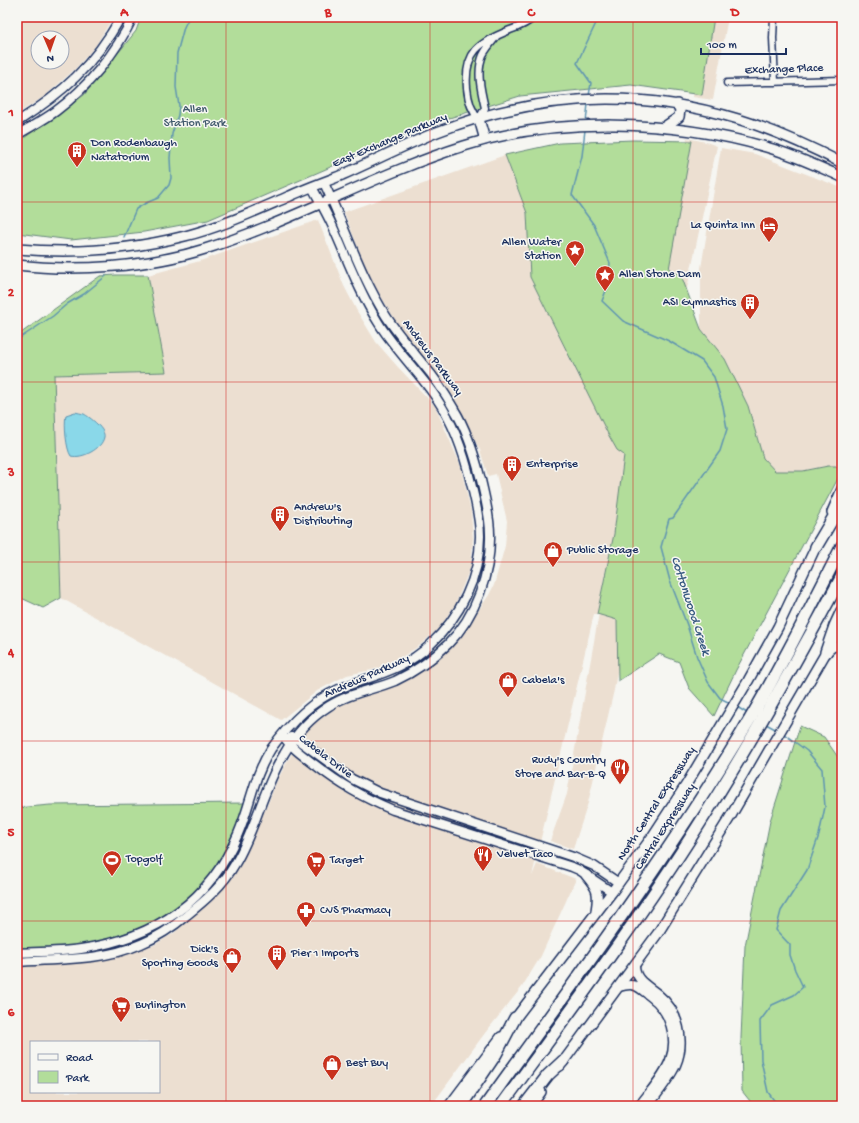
<svg xmlns="http://www.w3.org/2000/svg" width="859" height="1123" viewBox="0 0 859 1123" font-family="'Gochi Hand',sans-serif">
	<style>
		.built { fill: #ecdfd1; fill-rule: evenodd }
		.green { fill: #b2dd9a; stroke: #66867c }
		.water { fill: #8ad8e9; stroke: #5e94b1 }
		.lines { fill: none; stroke-linecap: round; stroke-linejoin: round }
		.stream { stroke: #5e94b1; stroke-width: 1.5 }
		.minor-casing { stroke: #1b2f5e; stroke-width: 9 }
		.tertiary-casing { stroke: #1b2f5e; stroke-width: 11 }
		.secondary-casing { stroke: #1b2f5e; stroke-width: 12 }
		.motorway-casing { stroke: #1b2f5e; stroke-width: 14 }
		.minor { stroke: #f6f6f2; stroke-width: 6 }
		.tertiary { stroke: #f6f6f2; stroke-width: 8 }
		.secondary { stroke: #f6f6f2; stroke-width: 9 }
		.motorway { stroke: #f6f6f2; stroke-width: 11 }
		.grid { fill: none; stroke: #d62828; stroke-width: 1; stroke-opacity: 0.55 }
		.labels { text-anchor: middle; dominant-baseline: central; stroke-width: 3; stroke-linejoin: round; paint-order: stroke }
		.street-label { font-size: 12px; fill: #1b2f5e; stroke: #f6f6f2 }
		.park-label { font-size: 12px; fill: #415a6d; stroke: #f6f6f2 }
		.poi-label { font-size: 12px; fill: #1b2f5e; stroke: #f6f6f2; text-anchor: start }
		.water-label { font-size: 13px; font-style: italic; fill: #375981; stroke: #f6f6f2 }
		.neatline { fill: none; stroke: #d62828; stroke-width: 1.5 }
		.grid-label { font-size: 13px; text-anchor: middle; font-weight: bold; fill: #d62828 }
	</style>
	<rect width="100%" height="100%" fill="#f6f6f2"/>
	<filter id="ink" filterUnits="userSpaceOnUse"><feTurbulence type="fractalNoise" baseFrequency=".025" numOctaves="2"/><feDisplacementMap in="SourceGraphic" scale="8" xChannelSelector="R" yChannelSelector="G"/><feConvolveMatrix kernelMatrix="1 2 1 2 8 2 1 2 1" color-interpolation-filters="sRGB"/></filter>
	<g filter="url(#ink)">
		<path class="built" d="M17 17H113L96 45 76 68 45 96 17 114ZM38 38H62V62H38Z
			M708 17H728L713 100 693 97Z
			M687 138 706 142 717 146 677 336 655 329Z
			M721 148 755 154 842 188V471L836 466H828L803 471H775L763 458 748 406 725 359 701 329V268Z
			M505 155 527 213 530 277 617 450 624 455 617 513 669 367 614 690 588 803 573 849 550 841 567 794 610 551 597 614H594L532 876 537 864 576 879 541 956 522 987 485 1033 431 1106H17V966L129 952 154 945 174 933 203 907 216 894 237 866 267 806 276 783 287 762 307 729 338 706 396 684 426 668 449 650 457 642 489 595 494 585 505 546 507 521 496 474 488 476 480 450 449 392 404 335 370 278 344 212ZM31 1042H159V1092H31Z
			M318 220 344 286 357 311 376 342 397 366 435 406 460 464 471 512 473 538 471 566 455 605 439 628 419 646 394 662 372 670 347 675 317 691 281 720 61 598 54 375 166 372 148 275 200 261Z"/>
		<path class="green" d="M141 17H714L702 95 631 85 520 96 430 124 208 220 144 232 71 240 17 233V143L84 95 136 31Z
			M633 140 692 141 669 269 681 275 701 329 725 359 748 406 763 458 775 471H803L828 466H836L842 471 736 670 714 716 689 688 679 662 659 654 618 681 617 620 597 614 614 534 624 455 617 450 608 434 530 277 527 213 505 155 560 143Z
			M116 275H148L166 372 54 375 61 598 43 608 17 596V336L100 276Z
			M800 726 824 737 842 763V1106H754L742 1091 741 1038 745 946 770 821Z
			M244 803C241 816 236 830 230 843 210 888 163 924 117 938 85 948 50 947 17 949V808L50 805Z"/>
		<path class="water" d="M75 412C78 413 81 413 84 414 90 417 106 430 104 437 102 449 82 459 71 456 66 449 64 424 66 415Z"/>
		<g class="lines">
			<path class="stream" d="M589 96 591 83 577 63 599 17
				M586 122 588 104
				M585 130 582 156 572 195 594 225 610 263 607 288 602 301 623 321 669 341 702 361 714 377 723 406 727 429 720 451 673 518 669 519 661 547 670 581 687 625 697 657 708 682 720 698 730 703
				M124 237 136 209 146 203 158 198 169 185 171 178 170 158 172 134 178 115 179 106 176 87 177 53 184 27 189 17
				M17 340 53 316 67 304 84 294 106 276
				M737 707 747 713
				M766 724 777 730
				M778 1106 768 1092 761 1060 760 1021 772 1005 794 995 803 987 795 970 790 955V945L776 930 781 911 807 870 819 835 825 807 822 769 807 751 784 734"/>
			<defs>
				<path id="minor" d="M774 17 773 38 775 82
					M496 37C491 43 486 49 483 55 476 71 481 91 485 108L479 119C471 111 468 99 467 88 464 51 479 43 510 30 519 27 527 24 534 17
					M727 83 842 80"/>
				<path id="tertiary" d="M17 122C63 93 94 65 121 17
					M17 135C30 127 44 120 56 111 88 87 116 53 133 17
					M827 652 833 647 842 646
					M282 735C291 747 302 755 314 764 341 785 362 797 393 810L572 867 579 870 612 892
					M291 737 295 738 352 779 380 793 573 857 594 866 619 883
					M17 953C38 952 60 952 81 949 153 938 209 903 238 834 251 804 253 777 271 749 288 725 312 701 339 689 373 675 401 672 430 645 460 617 480 577 480 536 480 518 475 500 471 483 464 453 454 424 437 399 419 372 395 350 378 322 359 292 347 258 332 225 326 212 319 200 312 187
					M17 962C58 959 103 961 141 944 158 937 173 927 187 915 206 900 223 885 235 864 256 829 263 788 284 754 295 735 310 718 329 706 349 693 373 690 395 681 414 672 433 659 448 644 476 616 491 573 490 534 490 516 485 498 481 480 475 456 467 430 454 409 445 393 435 378 423 364 410 348 397 333 386 316 360 275 345 227 324 183
					M635 966C635 981 649 986 659 995 679 1011 686 1041 676 1065 669 1080 658 1093 648 1106
					M619 987C636 982 638 987 651 997 670 1011 678 1038 670 1060 664 1077 649 1092 639 1106"/>
				<path id="secondary" d="M479 119 485 140
					M664 127 679 117 680 110 677 104
					M17 249C73 254 130 250 185 236 221 227 255 211 290 196 307 188 325 182 342 175 373 161 405 145 437 132 535 94 637 88 738 119 774 130 809 146 842 163
					M17 265C75 272 149 267 205 249 294 221 375 174 464 146 558 116 672 120 766 147 792 154 817 166 842 177
					M832 512 842 489
					M586 875C598 889 599 893 596 911
					M511 1024 612 892 652 837 686 785 748 681 778 627 818 542
					M560 1066 658 933 732 814 842 625
					M449 1106 501 1037
					M531 1106 541 1092"/>
				<path id="motorway" d="M816 547 842 503
					M826 652 835 626 842 611
					M461 1106 496 1054 515 1018
					M485 1106C573 984 663 863 741 734 778 673 810 609 842 546
					M501 1106C568 1014 637 923 698 826 750 745 797 660 842 576
					M524 1106 548 1075 563 1061"/>
			</defs>
			<use href="#minor" class="minor-casing"/>
			<use href="#tertiary" class="tertiary-casing"/>
			<use href="#secondary" class="secondary-casing"/>
			<use href="#motorway" class="motorway-casing"/>
			<use href="#minor" class="minor"/>
			<use href="#tertiary" class="tertiary"/>
			<use href="#secondary" class="secondary"/>
			<use href="#motorway" class="motorway"/>
		</g>
	</g>
	<path class="grid" d="M226 17V1106M430 17V1106M633 17V1106M17 202H842M17 382H842M17 562H842M17 741H842M17 921H842"/>
	<defs>
		<symbol id="building-pin" viewBox="-11 -11 22 30"><path d="M0 17L-7.5 6A9.5 9.5 0 1 1 7.5 6Z" fill="#c8321e" stroke="#f6f6f2"/><path d="M-4-6H4V6H1V3H-1V6H-4ZM-2.5-4.3h1.7v1.8h-1.7ZM.8-4.3h1.7v1.8H.8ZM-2.5-1h1.7V.8h-1.7ZM.8-1h1.7V.8H.8Z" fill="#fff"/></symbol>
		<symbol id="hotel-pin" viewBox="-11 -11 22 30"><path d="M0 17L-7.5 6A9.5 9.5 0 1 1 7.5 6Z" fill="#c8321e" stroke="#f6f6f2"/><path d="M-6-4.5h1.5V1H6V5H4.5V3h-9V5H-6ZM-4 0a1.8 1.8 0 1 1 3.6 0ZM.5 0V-2.5h3Q6-2.5 6 0Z" fill="#fff"/></symbol>
		<symbol id="sight-pin" viewBox="-11 -11 22 30"><path d="M0 17L-7.5 6A9.5 9.5 0 1 1 7.5 6Z" fill="#c8321e" stroke="#f6f6f2"/><path d="M0-6L1.8-2.2L6-1.7L2.9 1.2L3.7 5.4L0 3.3L-3.7 5.4L-2.9 1.2L-6-1.7L-1.8-2.2Z" fill="#fff"/></symbol>
		<symbol id="shop-pin" viewBox="-11 -11 22 30"><path d="M0 17L-7.5 6A9.5 9.5 0 1 1 7.5 6Z" fill="#c8321e" stroke="#f6f6f2"/><path d="M-5-2.5h2.3a2.7 3.5 0 0 1 5.4 0H5L5.5 6h-11ZM-1.5-2.5h3a1.5 2.3 0 0 0-3 0Z" fill="#fff"/></symbol>
		<symbol id="restaurant-pin" viewBox="-11 -11 22 30"><path d="M0 17L-7.5 6A9.5 9.5 0 1 1 7.5 6Z" fill="#c8321e" stroke="#f6f6f2"/><path d="M-5-6h1v4h1v-4h1v4h1v-4h1v5L-1.5 .5V6h-2V.5L-5-1ZM5-6V6H3V1.5H1.5Q1.5-4 5-6Z" fill="#fff"/></symbol>
		<symbol id="stadium-pin" viewBox="-11 -11 22 30"><path d="M0 17L-7.5 6A9.5 9.5 0 1 1 7.5 6Z" fill="#c8321e" stroke="#f6f6f2"/><path d="M0-5a6.5 5 0 1 0 0 10a6.5 5 0 1 0 0-10ZM-3.5-1.8h7v3.6h-7Z" fill="#fff"/></symbol>
		<symbol id="supermarket-pin" viewBox="-11 -11 22 30"><path d="M0 17L-7.5 6A9.5 9.5 0 1 1 7.5 6Z" fill="#c8321e" stroke="#f6f6f2"/><path d="M-6-5.5h2.5l.6 2H6L4.5 2H-2.5L-4.4-4H-6ZM-1.5 3.2a1.3 1.3 0 1 0 .1 0ZM3 3.2a1.3 1.3 0 1 0 .1 0Z" fill="#fff"/></symbol>
		<symbol id="pharmacy-pin" viewBox="-11 -11 22 30"><path d="M0 17L-7.5 6A9.5 9.5 0 1 1 7.5 6Z" fill="#c8321e" stroke="#f6f6f2"/><path d="M-2-6h4v4h4v4h-4v4h-4v-4h-4v-4h4Z" fill="#fff"/></symbol>
	</defs>
	<g fill-rule="evenodd">
		<use href="#building-pin" x="66" y="140" width="22" height="30"/>
		<use href="#hotel-pin" x="758" y="215" width="22" height="30"/>
		<use href="#sight-pin" x="564" y="239" width="22" height="30"/>
		<use href="#sight-pin" x="594" y="264" width="22" height="30"/>
		<use href="#building-pin" x="739" y="292" width="22" height="30"/>
		<use href="#building-pin" x="501" y="454" width="22" height="30"/>
		<use href="#building-pin" x="269" y="504" width="22" height="30"/>
		<use href="#shop-pin" x="542" y="540" width="22" height="30"/>
		<use href="#shop-pin" x="497" y="670" width="22" height="30"/>
		<use href="#restaurant-pin" x="609" y="757" width="22" height="30"/>
		<use href="#restaurant-pin" x="472" y="844" width="22" height="30"/>
		<use href="#stadium-pin" x="101" y="849" width="22" height="30"/>
		<use href="#supermarket-pin" x="305" y="850" width="22" height="30"/>
		<use href="#pharmacy-pin" x="295" y="900" width="22" height="30"/>
		<use href="#building-pin" x="266" y="943" width="22" height="30"/>
		<use href="#shop-pin" x="221" y="946" width="22" height="30"/>
		<use href="#supermarket-pin" x="110" y="995" width="22" height="30"/>
		<use href="#shop-pin" x="321" y="1053" width="22" height="30"/>
	</g>
	<g class="labels">
		<g class="street-label">
			<text transform="translate(784 70) rotate(-2)">Exchange Place</text>
			<text transform="translate(390 141) rotate(-23)">East Exchange Parkway</text>
			<text transform="translate(432 358) rotate(53)">Andrews Parkway</text>
			<text transform="translate(367 677) rotate(-24)">Andrews Parkway</text>
			<text transform="translate(325 757) rotate(37)">Cabela Drive</text>
			<text transform="translate(657 804) rotate(-57)">North Central Expressway</text>
			<text transform="translate(666 827) rotate(-57)">Central Expressway</text>
		</g>
		<g class="park-label">
			<text x="195" y="110">Allen<tspan x="195" dy="14">Station Park</tspan></text>
		</g>
		<g class="poi-label">
			<text x="91" y="144">Don Rodenbaugh<tspan x="91" dy="14">Natatorium</tspan></text>
			<text x="755" y="226" text-anchor="end">La Quinta Inn</text>
			<text x="561" y="243" text-anchor="end">Allen Water<tspan x="561" dy="14">Station</tspan></text>
			<text x="619" y="275">Allen Stone Dam</text>
			<text x="736" y="303" text-anchor="end">ASI Gymnastics</text>
			<text x="526" y="465">Enterprise</text>
			<text x="294" y="508">Andrew's<tspan x="294" dy="14">Distributing</tspan></text>
			<text x="567" y="551">Public Storage</text>
			<text x="522" y="681">Cabela's</text>
			<text x="606" y="761" text-anchor="end">Rudy's Country<tspan x="606" dy="14">Store and Bar-B-Q</tspan></text>
			<text x="497" y="855">Velvet Taco</text>
			<text x="126" y="860">Topgolf</text>
			<text x="330" y="861">Target</text>
			<text x="320" y="911">CVS Pharmacy</text>
			<text x="218" y="950" text-anchor="end">Dick's<tspan x="218" dy="14">Sporting Goods</tspan></text>
			<text x="291" y="954">Pier 1 Imports</text>
			<text x="135" y="1006">Burlington</text>
			<text x="346" y="1064">Best Buy</text>
		</g>
		<g class="water-label">
			<text transform="translate(690 606) rotate(72)">Cottonwood Creek</text>
		</g>
	</g>
	<rect width="859" height="1123" fill="none" stroke="#f6f6f2" stroke-width="44"/>
	<rect x="30" y="1041" width="130" height="52" fill="#f6f6f2" stroke="#9ea6b7"/>
	<rect x="38" y="1054" width="20" height="6" fill="#f6f6f2" stroke="#9ea6b7"/>
	<text x="66" y="1061" font-size="12" fill="#1b2f5e">Road</text>
	<rect x="38" y="1071" width="20" height="12" fill="#b2dd9a" stroke="#9ea6b7"/>
	<text x="66" y="1081" font-size="12" fill="#1b2f5e">Park</text>
	<g transform="translate(50 50) rotate(178)"><circle r="19" fill="#f6f6f2" stroke="#9ea6b7"/>
	<path d="M0-3L7 15L0 10L-7 15Z" fill="#c8321e"/>
	<text y="-6" font-size="11" font-weight="bold" text-anchor="middle" fill="#1b2f5e">N</text>
	</g>
	<path d="M701 48v6h85v-6" fill="none" stroke="#1b2f5e" stroke-width="2"/>
	<text x="707" y="48" font-size="12" fill="#1b2f5e" stroke="#f6f6f2" stroke-width="3" paint-order="stroke">100 m</text>
	<rect x="22" y="22" width="815" height="1079" class="neatline"/>
	<g class="grid-label">
		<text x="124" y="16">A</text>
		<text x="328" y="16">B</text>
		<text x="531" y="16">C</text>
		<text x="735" y="16">D</text>
		<text x="11" y="116">1</text>
		<text x="11" y="296">2</text>
		<text x="11" y="476">3</text>
		<text x="11" y="656">4</text>
		<text x="11" y="836">5</text>
		<text x="11" y="1016">6</text>
	</g>
</svg>
